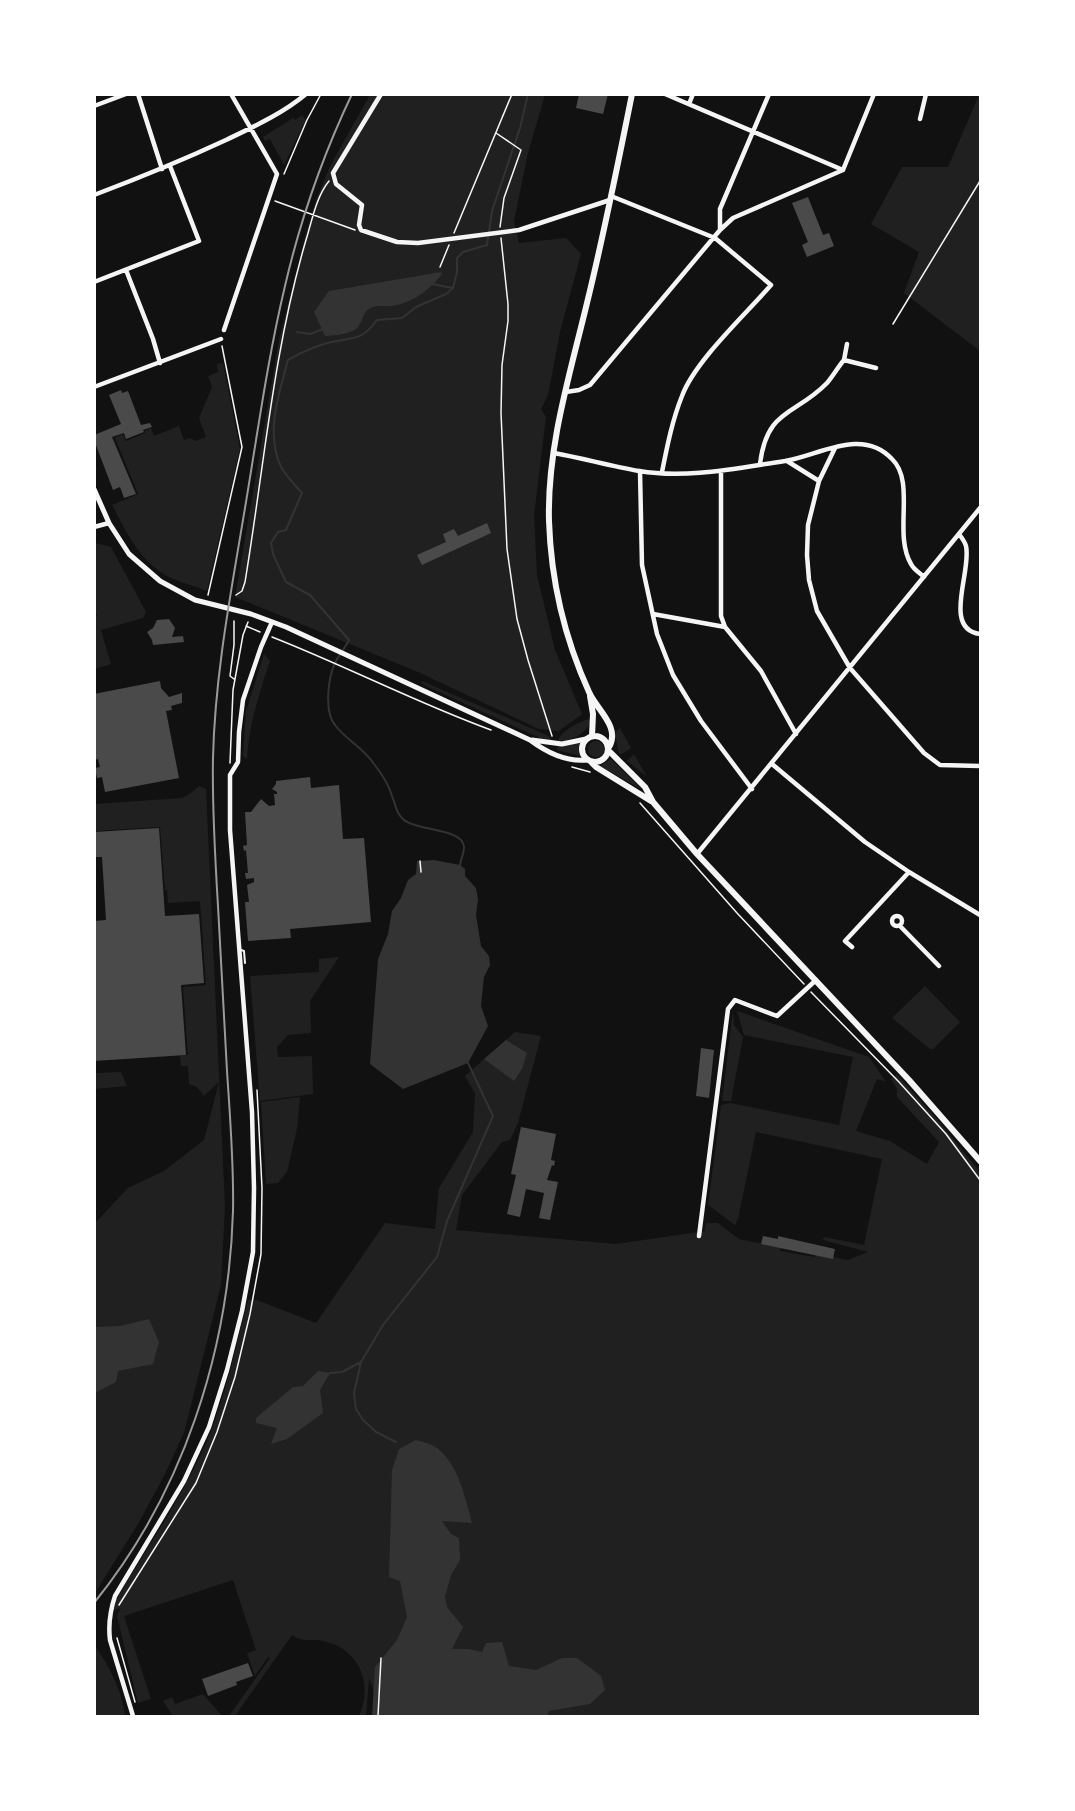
<svg xmlns="http://www.w3.org/2000/svg" width="1075" height="1811" viewBox="0 0 1075 1811" font-family="'Sofia Sans Condensed',sans-serif">
	<style>
		.green { fill: #202020 }
		.water { fill: #333 }
		.lines { fill: none; stroke-linecap: round; stroke-linejoin: round }
		.stream { stroke: #333; stroke-width: 2 }
		.building { fill: #4a4a4a }
		.path { stroke: #f5f5f5; stroke-width: 1.5 }
		.service { stroke: #f5f5f5; stroke-width: 2 }
		.minor { stroke: #f5f5f5; stroke-width: 4.5 }
		.tertiary { stroke: #f5f5f5; stroke-width: 5 }
		.secondary { stroke: #f5f5f5; stroke-width: 6 }
		.rail { stroke: #9a9a9a; stroke-width: 2 }
	</style>
	<rect width="100%" height="100%" fill="#111"/>
	<path class="green" d="M370 95H545L528 153 514 221 519 243 566 238 581 254 560 332 548 395 541 409 546 417 534 516 537 575 555 650 582 714 559 731 539 729 418 672 235 597 279 340 306 233 316 200 330 166Z
		M979 95H980V351L904 293 919 252 871 224 902 167H948Z
		M302 115 306 120 284 165 270 139 265 141 263 137 293 118 295 120Z
		M223 363 240 449 207 591C195 586 182 583 171 578 140 563 127 533 112 505L138 494 115 438 123 434 126 441 145 433V431L151 428 154 436 179 426 184 440 190 438 195 441 206 437 199 418 212 387 208 376 218 372 217 364Z
		M95 543 111 547 146 612 143 618 101 630 111 664 95 669V617L97 616 94 605Z
		M264 654 270 661C259 694 249 724 247 759L243 756 246 711Z
		M422 681 549 736 552 741 540 738 430 688 421 683Z
		M592 718C587 734 573 740 558 741 561 730 581 721 592 718Z
		M620 728 631 748 622 754H619L615 733Z
		M588 749a8 8 0 1 1 16 0a8 8 0 1 1-16 0Z
		M579 742 580 756 557 750 558 746Z
		M634 754 646 775V776L627 761Z
		M611 759 643 790 600 766Z
		M199 786 206 789 225 1206 221 1285 184 1433 165 1474 138 1524 95 1593V1223L128 1188 164 1171 204 1140 219 1082 204 1096 197 1087 189 1084 188 1066H181L180 1056 188 1055 183 987 206 985 200 901 168 903 167 890H165L160 827 95 831V804L182 798 191 793Z
		M339 957 310 1001 311 1033 288 1035 277 1047 278 1057 312 1056 313 1094 260 1101 250 976 319 972V959Z
		M925 986 960 1022 933 1049H930L892 1018Z
		M733 1010 734 1025 743 1037 731 1101H722Z
		M737 1011 869 1057 886 1082 877 1079 856 1131 890 1141 927 1164 939 1142 897 1097V1089L891 1079 897 1074 937 1119 980 1172V1716H373L375 1694 369 1678 366 1716H359C373 1686 361 1651 327 1642 312 1637 305 1644 292 1635L235 1716H229L270 1658 268 1657 255 1676 247 1653 256 1650 233 1580 124 1616 151 1699 138 1703 117 1616 121 1608 114 1610 117 1599C148 1545 185 1494 209 1436 227 1392 236 1345 248 1300H257L316 1323 385 1223 435 1229 439 1188 473 1132 475 1094 465 1076 515 1032 541 1036 518 1123 510 1140 502 1142 462 1195 456 1230 616 1244 705 1231 706 1223H718L739 1239 781 1248 780 1251 815 1257 816 1254 848 1260 868 1252 823 1240 824 1237 864 1245 882 1159 756 1132 738 1219 735 1225 708 1205 721 1105 730 1103 839 1125 853 1057 744 1035Z
		M121 1072 127 1086 95 1089V1073Z
		M300 1097 297 1129 287 1172 278 1183 266 1184 261 1102Z
		M95 1646C109 1665 123 1693 125 1716H95Z
		M203 1694 222 1716H173L163 1701 172 1697 175 1704Z"/>
	<path class="water" d="M441 272 442 274C430 290 412 303 392 306 386 307 379 305 373 307 362 310 364 321 357 328 350 335 335 335 325 336L314 312 329 291Z
		M434 860 460 865 465 869V876L476 888 478 899 476 915 481 946 489 956 490 965 484 977 481 1006 488 1026 468 1063 403 1089 370 1064 378 959 388 934 392 911 401 898 408 880 416 874 417 861Z
		M506 1040 527 1053 522 1069 514 1081 484 1059Z
		M149 1319 159 1342 153 1364 118 1371 116 1382 95 1393V1327L120 1326Z
		M318 1371 330 1373 320 1390 323 1413 287 1439 271 1444 277 1428 256 1423V1418L293 1387 303 1386Z
		M416 1440C421 1442 429 1443 434 1446 458 1461 465 1497 472 1523L442 1521 451 1534 459 1538 460 1560 451 1575 445 1597 447 1607 463 1627 452 1649H468L482 1652 486 1643 502 1642 509 1666 536 1670 562 1658H577L601 1676 605 1690 590 1704 549 1711 547 1716H372L375 1667 397 1640 407 1617 400 1581 389 1577 392 1470 399 1449Z"/>
	<g class="lines">
		<path class="stream" d="M432 284 453 288 457 272V258L463 252 487 245 492 211 520 128 528 94
			M453 288 446 294 416 307 402 318 377 320C362 340 356 337 332 342 316 345 302 352 288 360 279 394 265 433 281 467 286 476 295 485 302 493L286 530 278 532 271 543 273 554 286 582 310 595 349 640C345 648 339 655 335 663 328 678 324 712 335 725 346 740 364 748 374 764 381 773 389 785 392 796 396 806 396 813 404 820 417 831 463 828 464 847 464 853 461 859 460 865
			M297 332 310 334 323 329
			M330 1373 342 1372 361 1362
			M396 1442 376 1432 363 1420 356 1409 354 1393 361 1362 383 1325 437 1257 447 1221 493 1116 468 1063"/>
	</g>
	<path class="building" d="M579 94H608L603 114 576 108Z
		M808 197 823 235 829 233 834 246 807 257 802 245 808 242 792 203Z
		M121 390 122 393 128 391 141 425 150 423 152 427 143 430 144 432 126 439 124 433 112 437 136 494 124 498 120 487 113 490 94 440V435L121 424 109 395Z
		M487 523 491 533 422 565 417 555 446 542 443 534 454 529 458 536Z
		M169 619 175 628 172 637 183 636 184 642 153 645 152 640 147 632 153 628 157 620Z
		M160 681 161 688 169 697 182 693V703L171 706 172 710 166 711 179 778 105 792 102 777 97 778 95 768 100 767 98 759 94 760V710L96 709 94 694Z
		M310 777 311 788 339 785 343 839 364 838 371 922 290 929 291 938 248 941 245 902H249L247 885 254 882V878L246 879 245 873H248L246 850 244 851 243 846 247 845 245 812H251L261 799 269 806 275 805 274 794H277V792L272 789 276 784V781Z
		M159 828 165 916 199 914 204 983 181 985 186 1055 94 1061V921L106 920 102 857H94V832Z
		M701 1048 714 1050 709 1098 696 1096Z
		M521 1127 556 1134 551 1160 555 1161 554 1166 552 1165 547 1180 558 1182 550 1220 539 1218 544 1193 526 1189 520 1217 507 1214 516 1175 511 1174Z
		M763 1236 778 1239V1236L835 1249 833 1259 761 1244Z
		M248 1663 253 1676 236 1682 237 1685 208 1696 202 1679Z"/>
	<g class="lines">
		<path class="path" d="M496 133 521 150 504 198 500 227
			M284 174 307 120 321 94
			M275 201 355 230
			M454 233 512 94
			M501 238 508 304V321L502 365 501 413 507 549 517 619 528 660 552 736
			M440 267 449 245
			M893 324 980 181
			M208 595 242 447 222 346
			M236 595 242 591 245 582C264 468 273 352 306 240 312 221 316 197 329 181
			M234 621V645L230 676 234 679
			M246 626 260 632
			M272 637C346 666 417 703 491 730
			M230 763 233 690 243 635 248 622
			M572 767 590 772
			M640 803 737 913 804 984
			M420 861 421 872
			M811 992 899 1082 946 1134 980 1180
			M119 1605 196 1483 217 1432 235 1377 250 1314 261 1254 262 1188 257 1090
			M117 1638 135 1702
			M378 1716 381 1658"/>
		<path class="service" d="M241 950 244 951 245 963"/>
		<path class="minor" d="M138 94 162 169
			M381 94 333 173 336 184 362 205 359 225 361 230 397 242 418 243 519 230 610 200
			M665 94 843 170
			M689 104 693 94
			M94 106 126 94
			M920 119 926 94
			M94 195C139 178 183 160 226 140 253 127 282 114 306 94
			M611 196 715 238 771 285C745 315 695 361 682 396 672 421 667 447 662 472
			M720 230V209L769 94
			M126 270 153 339 160 363
			M94 282 199 241 170 166
			M224 330 277 174 231 94
			M844 360 847 344
			M94 387 221 339
			M566 392 579 390 590 385 720 230 733 218 843 170 874 94
			M554 453C582 458 610 466 639 471 687 479 737 468 785 461 820 455 862 427 892 459 916 482 893 534 911 564 914 570 920 573 924 577
			M787 461 819 481 835 448
			M760 464C767 408 795 416 827 383 833 376 838 367 844 360L876 368
			M640 471 642 565 657 634 673 675 701 721 752 789
			M721 471V616L725 627 761 671 796 734
			M819 481 808 525 807 555 809 580 817 611 850 668 924 753 940 765 980 766
			M94 527 109 523
			M959 534C962 538 965 542 966 546 972 571 942 629 980 634
			M653 614 725 627
			M772 764 865 842 909 872 845 941 852 947
			M697 854 980 508
			M909 872 980 915
			M892 921a5 5 0 1 1 10 0a5 5 0 1 1-10 0Z
			M900 926 939 966
			M699 1236 728 1009 735 1000 777 1016 816 980
			M133 1716 110 1640C108 1624 110 1611 115 1596L184 1481 209 1427 227 1370 242 1311 253 1252 254 1188 252 1112 230 830V775L238 762 239 732 243 700 261 647 272 622"/>
		<path class="tertiary" d="M94 489 109 523 129 554 160 581 195 600 251 614 286 627 530 740C546 752 567 762 587 760
			M532 740 562 744 586 739"/>
		<path class="secondary" d="M590 696 593 714 592 736
			M582 749a13 13 0 1 1 26 0a13 13 0 1 1-26 0Z
			M609 747C621 727 596 709 589 692 564 637 551 581 549 521 547 447 570 374 587 303 604 234 618 164 632 94
			M609 751 645 787 653 802 697 854 909 1080 980 1161
			M592 763 596 767 651 801"/>
		<path class="rail" d="M94 1603C183 1493 229 1351 233 1211 234 1164 230 1117 227 1071 224 1016 221 961 218 906 215 857 212 807 213 758 215 672 232 587 246 502 258 430 268 357 285 286 300 221 323 155 352 94"/>
	</g>
	<rect width="1075" height="1811" fill="none" stroke="#ffffff" stroke-width="192"/>
</svg>
